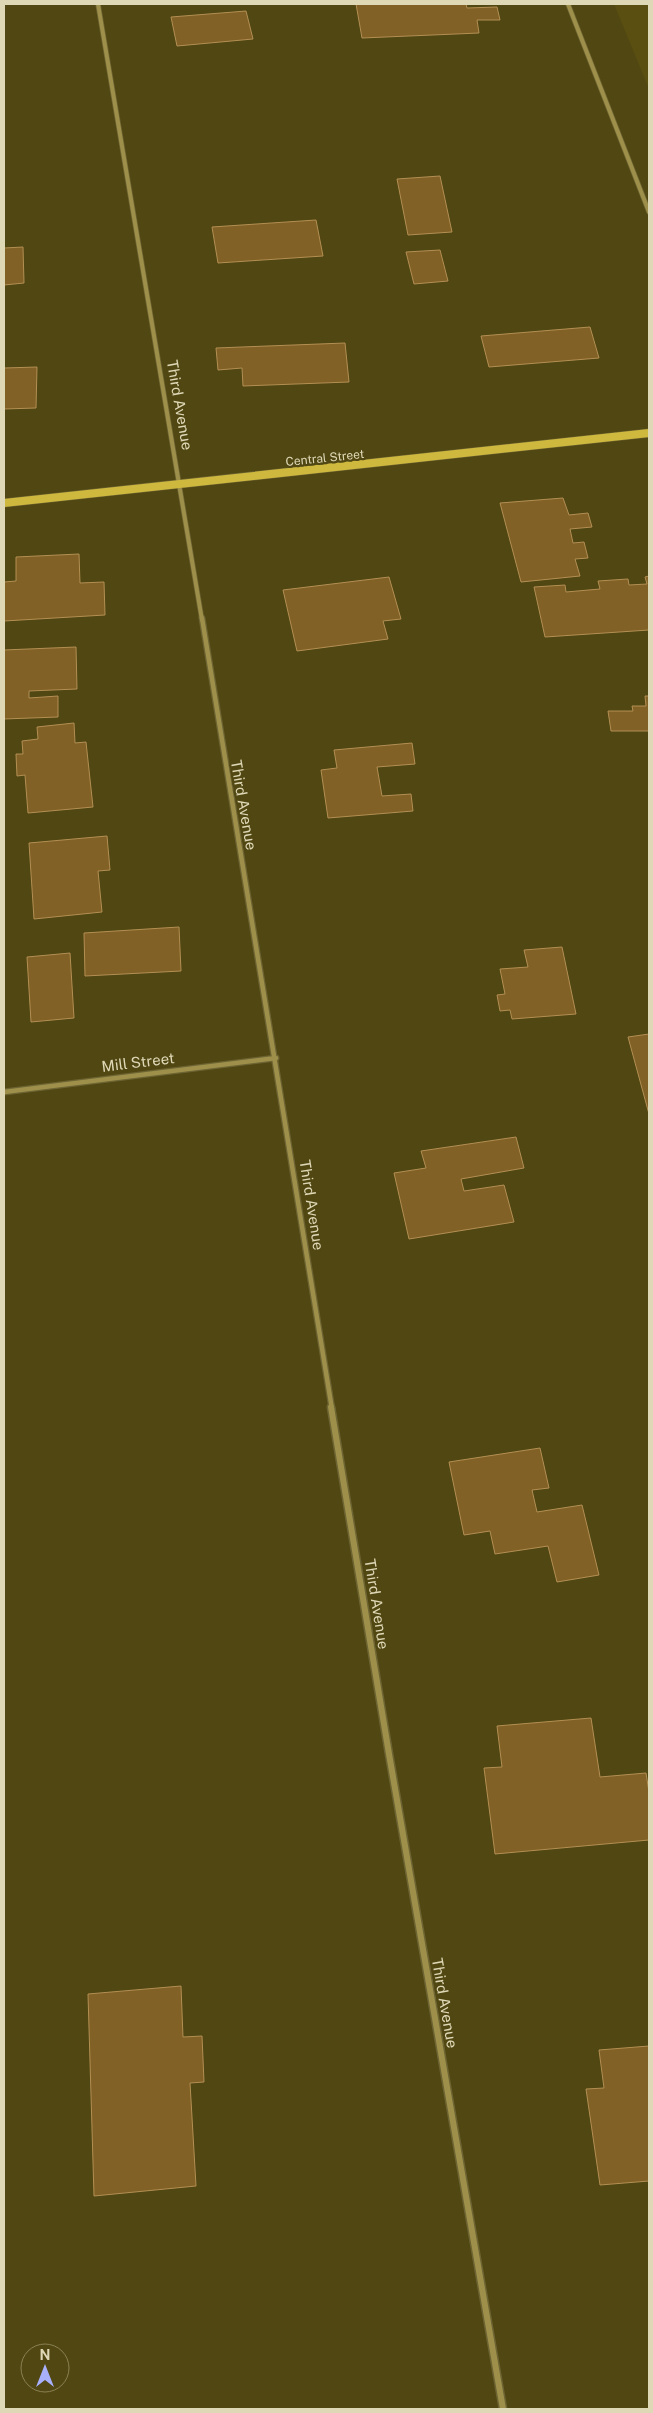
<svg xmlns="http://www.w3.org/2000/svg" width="653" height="2413" viewBox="0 0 653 2413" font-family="'Public Sans',sans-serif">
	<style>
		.built { fill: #5a4f11 }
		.building { fill: #826126; stroke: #b38f53 }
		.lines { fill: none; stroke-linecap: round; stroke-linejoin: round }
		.minor-far2-casing { stroke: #6d6433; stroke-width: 5.5 }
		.minor-far1-casing { stroke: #6d6433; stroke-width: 7 }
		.minor-casing { stroke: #6d6433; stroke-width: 9 }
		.secondary-casing { stroke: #6d6433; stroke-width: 9 }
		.minor-far2 { stroke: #9e904a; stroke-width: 4 }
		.minor-far1 { stroke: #9e904a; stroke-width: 4.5 }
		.minor { stroke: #9e904a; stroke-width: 6 }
		.secondary { stroke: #ceb83e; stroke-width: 8 }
		.labels { text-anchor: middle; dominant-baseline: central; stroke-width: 4.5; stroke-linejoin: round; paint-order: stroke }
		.far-street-label { font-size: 12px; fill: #dfd8b7; stroke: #514712 }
		.street-label { font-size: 15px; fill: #dfd8b7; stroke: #514712 }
	</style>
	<rect width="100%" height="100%" fill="#514712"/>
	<path class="built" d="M614 4H649V89Z"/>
	<path class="building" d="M356 4H466L467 8 497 7 500 20H477L479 33 362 38Z
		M246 11 253 39 177 46 171 17Z
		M440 176 452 232 408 235 397 179Z
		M316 220 323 256 218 263 212 227Z
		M23 247 24 283 4 285V248Z
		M440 250 448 281 414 284 406 252Z
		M590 327 599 358 489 367 481 336Z
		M345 343 349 382 243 386 242 368 218 370 216 348Z
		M37 367 36 408 4 409V368Z
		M563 498 569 515 588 513 592 527 570 529 573 543 584 542 588 558 575 559 580 576 521 582 500 503Z
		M79 554 80 583 104 582 105 615 4 621V582L16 581V557Z
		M649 576V630L545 637 534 587 565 585 566 592 600 589 598 581 628 579 629 585 647 584 645 577Z
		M389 577 401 619 383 621 388 639 297 651 283 590Z
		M76 647 77 689 29 691V698L58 696V717L4 719V650Z
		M645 696H649V731H611L608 711H633L632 706H646Z
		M74 723 75 743 86 742 93 807 28 813 25 775 17 776 16 754H23L22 741 38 739 37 727Z
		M412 743 415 764 377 767 382 796 411 794 413 811 328 818 321 770 337 768 334 750Z
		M107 836 110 870 98 871 102 912 34 919 29 843Z
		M179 927 181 971 85 976 84 933Z
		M562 947 576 1014 512 1019 510 1010 500 1011 497 995 505 994 500 969 528 967 524 950Z
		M70 953 74 1018 31 1022 27 957Z
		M649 1034V1114L628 1037Z
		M516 1137 524 1168 461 1179 464 1191 504 1185 514 1222 409 1239 394 1173 426 1168 421 1151Z
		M540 1448 549 1488 532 1490 537 1512 582 1505 599 1575 557 1582 548 1546 495 1554 490 1531 464 1535 449 1462Z
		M591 1718 600 1777 646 1773 649 1792V1840L495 1854 484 1768 502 1767 497 1726Z
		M181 1986 183 2037 202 2036 204 2082 190 2083 196 2186 94 2196 88 1994Z
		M649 2046V2181L600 2185 586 2089 604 2088 599 2050Z"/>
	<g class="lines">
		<defs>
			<path id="minor-far2" d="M98 4 202 620
				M568 4 649 212"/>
			<path id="minor-far1" d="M202 618 332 1409
				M4 1092 276 1058"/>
			<path id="minor" d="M331 1407 389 1754 503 2409"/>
			<path id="secondary" d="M4 503 649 433"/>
		</defs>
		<use href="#minor-far2" class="minor-far2-casing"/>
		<use href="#minor-far1" class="minor-far1-casing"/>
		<use href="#minor" class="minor-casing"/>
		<use href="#secondary" class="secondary-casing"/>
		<use href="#minor-far2" class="minor-far2"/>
		<use href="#minor-far1" class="minor-far1"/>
		<use href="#minor" class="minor"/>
		<use href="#secondary" class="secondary"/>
	</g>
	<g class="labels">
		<g class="far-street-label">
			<text transform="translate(325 458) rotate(-6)">Central Street</text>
		</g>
		<g class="street-label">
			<text transform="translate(180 405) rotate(80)">Third Avenue</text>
			<text transform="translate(244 805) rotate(80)">Third Avenue</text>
			<text transform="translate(138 1062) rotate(-7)">Mill Street</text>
			<text transform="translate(312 1205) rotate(81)">Third Avenue</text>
			<text transform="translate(377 1604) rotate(81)">Third Avenue</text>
			<text transform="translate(445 2003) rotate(80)">Third Avenue</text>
		</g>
	</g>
	<rect width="653" height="2413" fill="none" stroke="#dfd8b7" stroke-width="10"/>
	<g transform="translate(45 2368)"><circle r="24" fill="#514712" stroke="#8a8154"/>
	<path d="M0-4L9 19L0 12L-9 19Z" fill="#a8b0fc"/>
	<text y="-8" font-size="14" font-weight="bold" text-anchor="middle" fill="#dfd8b7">N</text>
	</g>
</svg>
